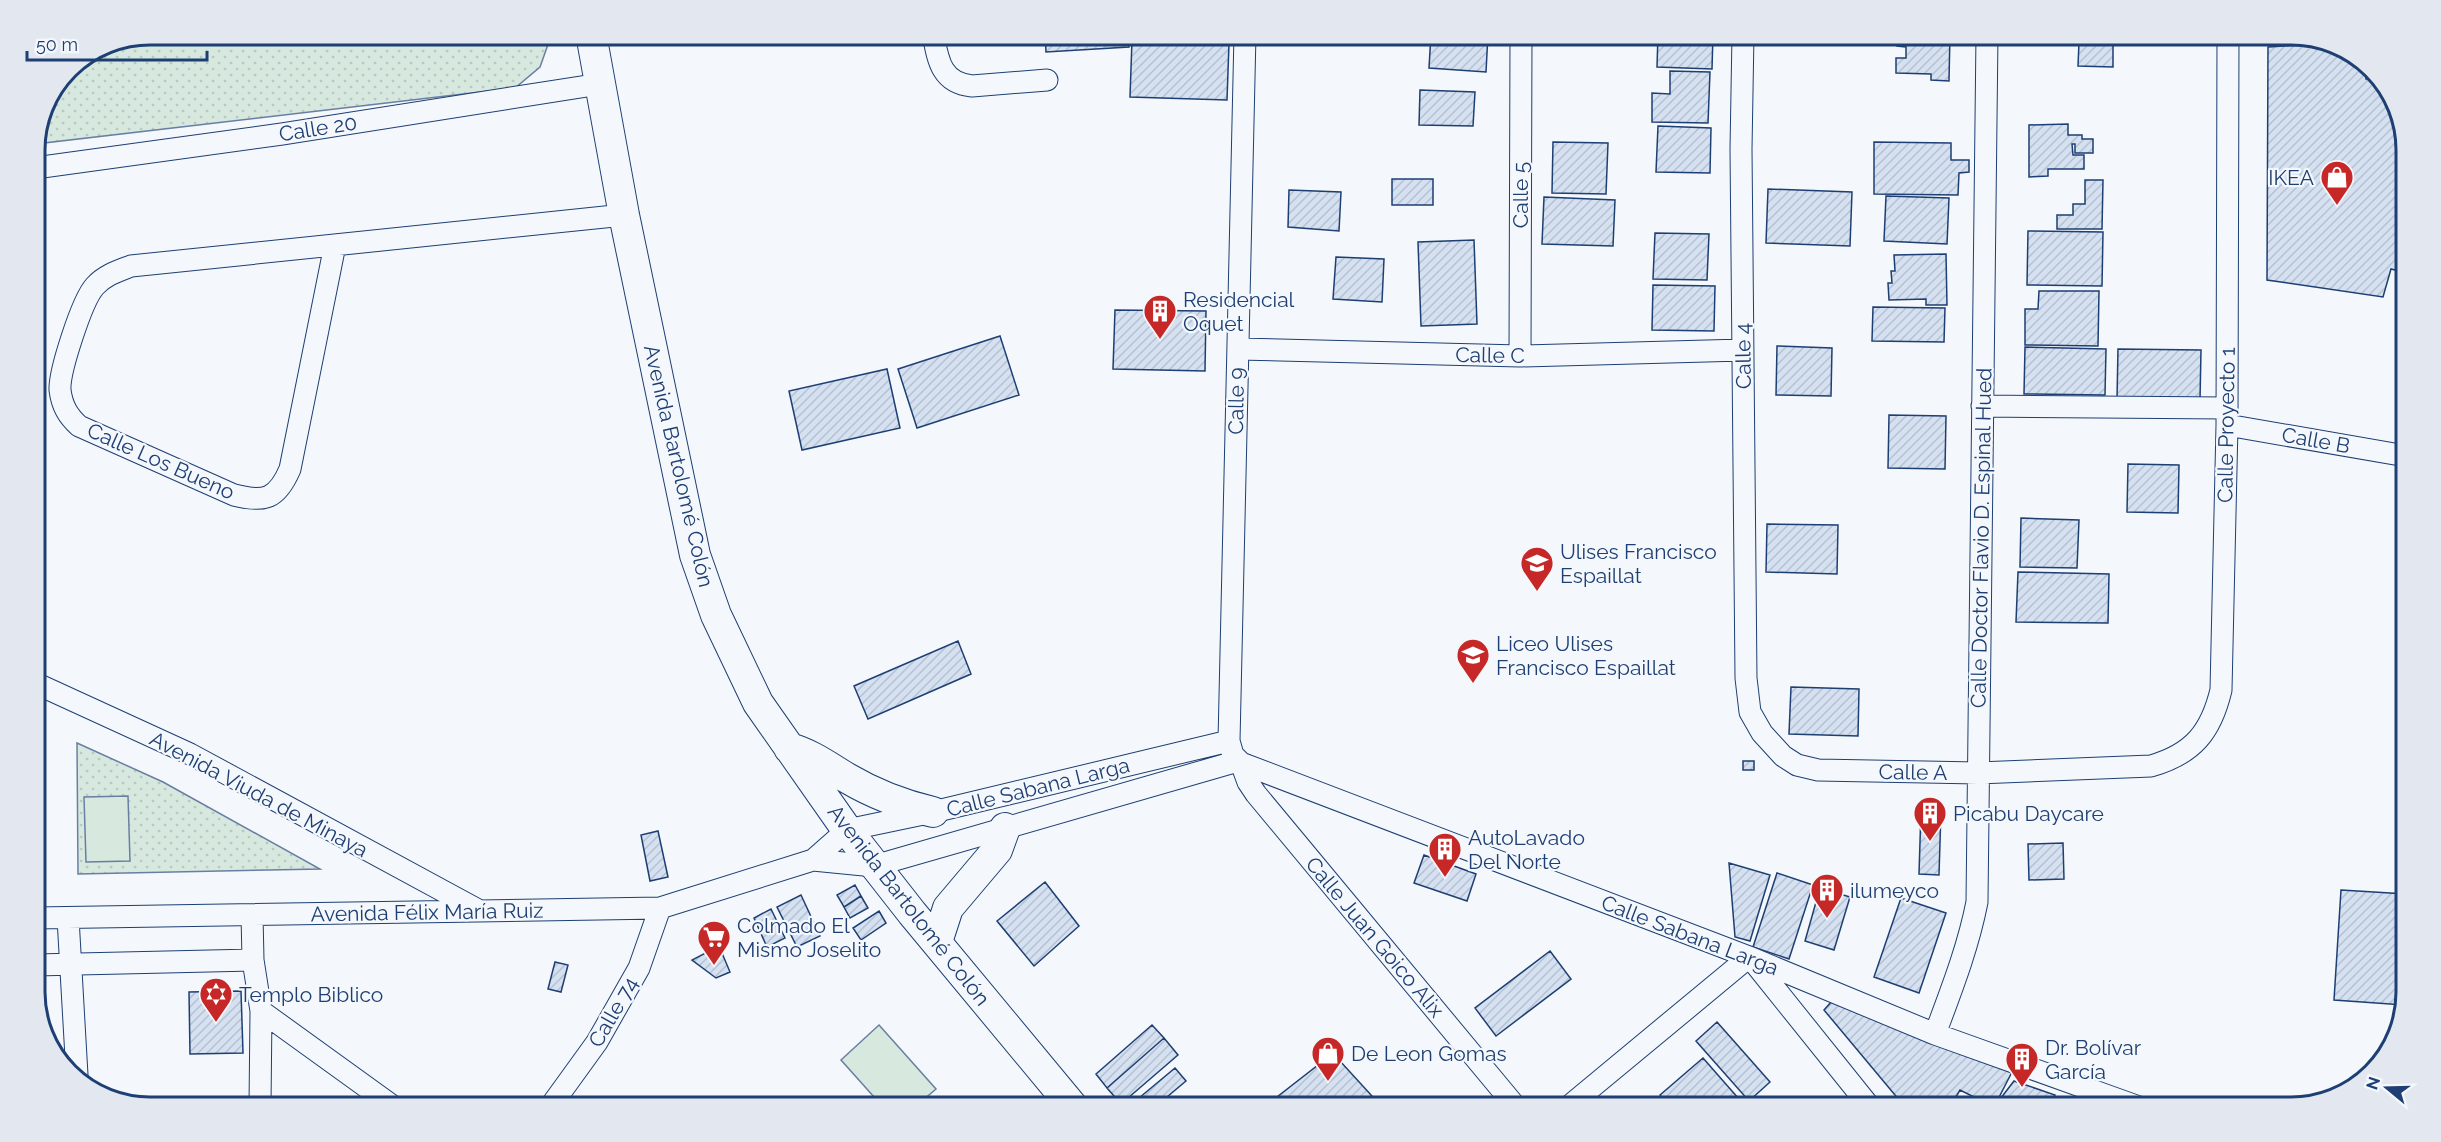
<svg xmlns="http://www.w3.org/2000/svg" width="2441" height="1142" viewBox="0 0 2441 1142" font-family="Raleway,sans-serif">
	<style>
		.park { fill: url(#park-dots); stroke: #687fa3; stroke-width: 1.5 }
		.pitch { fill: #d7e8df; stroke: #687fa3; stroke-width: 1.5 }
		.building { fill: url(#building-hatch); stroke: #1d3f73; stroke-width: 1.5 }
		.lines { fill: none; stroke-linecap: round; stroke-linejoin: round }
		.street-casing { stroke: #1d3f73; stroke-width: 23 }
		.secondary-casing { stroke: #1d3f73; stroke-width: 32 }
		.street { stroke: #f4f7fb; stroke-width: 21 }
		.secondary { stroke: #f4f7fb; stroke-width: 30 }
		.labels { text-anchor: middle; dominant-baseline: central; stroke-width: 4.5; stroke-linejoin: round; paint-order: stroke }
		.street-label { font-size: 21px; fill: #1d3f73; stroke: #f4f7fb }
		.poi-label { font-size: 21px; fill: #1d3f73; stroke: #f4f7fb; text-anchor: start }
		.rim { fill: none; stroke: #1d3f73; stroke-width: 3 }
	</style>
	<defs>
		<pattern id="park-dots" width="8" height="8" patternUnits="userSpaceOnUse" patternTransform="scale(1.5)"><rect width="8" height="8" fill="#d7e8df"/><path d="M2 2h.1M6 6h.1" fill="none" stroke="#b8c8c3" stroke-width="1.8" stroke-linecap="round"/></pattern>
		<pattern id="building-hatch" width="6" height="6" patternUnits="userSpaceOnUse" patternTransform="scale(1.5)"><rect width="6" height="6" fill="#d5e0f0"/><path d="M-1 1l2-2M0 6l6-6M5 7l2-2" fill="none" stroke="#b6c1d1"/></pattern>
	</defs>
	<rect width="100%" height="100%" fill="#f4f7fb"/>
	<path class="park" d="M150 34 550 35 551 36 540 67 515 88 35 144 69 68 106 43Z
		M77 743 163 782 320 869 78 874Z"/>
	<path class="pitch" d="M128 796 130 861 86 862 84 797Z
		M879 1025 936 1089 915 1107H883L841 1060Z"/>
	<path class="building" d="M1045 34H1128L1129 47 1046 52Z
		M1431 34H1488L1486 72 1429 68Z
		M1658 34H1713L1712 69 1657 67Z
		M1897 34H1950L1949 81 1931 80V74L1896 73V58H1906V47L1897 46Z
		M1132 40 1229 43 1227 100 1130 97Z
		M2079 42 2113 43V67L2078 66Z
		M2335 43 2366 68V79H2378L2387 86 2406 143V273L2391 269 2383 297 2267 280 2268 47Z
		M1670 71 1710 72 1708 123 1652 122V93L1670 94Z
		M1420 90 1475 92 1473 126 1419 125Z
		M2068 124V135H2082V139H2093V153H2075V144H2072L2073 155H2084V169H2048V176L2029 177V125Z
		M1658 126 1711 128 1710 173 1656 172Z
		M1553 142 1608 143 1606 194 1552 193Z
		M1874 142 1951 143V160H1969V172L1959 173 1958 195 1874 194Z
		M1392 179H1433V205H1392Z
		M2085 180H2103L2102 229H2057V215H2073V204H2085Z
		M1768 189 1852 192 1850 246 1766 243Z
		M1289 190 1341 192 1339 231 1288 227Z
		M1886 196 1949 198 1947 244 1884 241Z
		M1544 197 1615 200 1613 246 1542 244Z
		M2028 231 2103 232 2102 286 2027 285Z
		M1655 233 1709 234 1707 280 1653 279Z
		M1474 240 1477 324 1421 326 1418 242Z
		M1946 254 1947 305H1926V299L1889 300 1888 283H1892L1891 271H1895L1894 255Z
		M1336 257 1384 259 1382 302 1333 299Z
		M1653 285 1715 286 1714 331 1652 330Z
		M2039 291H2099L2098 346 2025 345V309H2038Z
		M1873 307 1945 308 1944 342 1872 341Z
		M1115 310 1206 311 1205 371 1113 369Z
		M1000 336 1019 395 917 428 898 369Z
		M1777 346 1832 348 1831 396 1776 395Z
		M2025 347 2106 349 2105 395 2024 394Z
		M2118 349 2201 350 2200 400 2117 399Z
		M887 369 900 428 802 450 789 391Z
		M1889 415 1946 416 1945 469 1888 468Z
		M2128 464 2179 465 2178 513 2127 512Z
		M2021 518 2079 520 2077 568 2020 567Z
		M1767 524 1838 525 1837 574 1766 572Z
		M2018 572 2109 574 2108 623 2016 622Z
		M958 641 971 674 868 719 854 686Z
		M1791 687 1859 689 1858 736 1789 734Z
		M1743 761H1754V770H1743Z
		M1921 810H1941L1939 875 1919 874Z
		M658 831 668 877 650 881 641 835Z
		M2063 843 2064 879 2029 880 2028 844Z
		M1424 855 1476 874 1467 901 1414 883Z
		M1729 863 1770 875 1750 941 1735 937Z
		M1777 873 1813 885 1789 959 1753 947Z
		M1045 882 1079 926 1034 966 997 921Z
		M855 885 861 896 844 907 837 895Z
		M1820 888 1850 897 1834 950 1805 941Z
		M2341 890 2406 894V992L2404 1005 2334 1000Z
		M801 895 820 936 797 947 777 907Z
		M861 896 868 908 850 918 844 907Z
		M1901 898 1946 913 1919 993 1874 977Z
		M771 909 785 938 767 947 754 918Z
		M879 911 886 923 861 940 853 928Z
		M719 946 730 972 716 978 692 960Z
		M1550 951 1571 979 1496 1036 1475 1008Z
		M555 962 568 965 561 992 548 989Z
		M241 991 243 1053 190 1054 189 992Z
		M1833 1000 2012 1072 1994 1107 1960 1090 1950 1107H1905L1824 1010Z
		M1717 1022 1770 1082 1749 1101 1696 1041Z
		M1152 1025 1164 1038 1107 1088 1096 1074Z
		M1164 1038 1178 1055 1121 1104 1107 1088Z
		M1331 1055 1340 1061 1382 1107H1264Z
		M1703 1058 1746 1107H1671L1660 1095Z
		M1175 1068 1186 1081 1155 1107H1147L1139 1098Z
		M2014 1081 2055 1095 2045 1107H1994Z"/>
	<g class="lines">
		<defs>
			<path id="street" d="M933 34C938 60 941 83 972 86L1047 80
				M1245 34 1229 741 1233 755 1241 763 1749 957 1935 1034 2139 1107
				M1743 34 1741 149 1746 678 1750 712 1762 733 1783 756 1797 765 1818 770 1978 773 2151 766C2193 754 2211 732 2221 690L2227 425 2228 34
				M35 168 282 134 600 84
				M335 245 290 469C277 499 265 503 234 495L79 426C68 416 62 406 60 390 59 372 82 300 95 286 105 275 118 271 131 266L624 215
				M1238 349 1520 356 1743 350
				M1520 356 1521 34
				M1982 406 2226 408
				M2227 425 2406 456
				M35 683 190 754 480 911
				M1241 763 1248 782 1256 794 1516 1107
				M813 860 847 830 933 812 1229 741
				M252 915 253 960 261 1011 260 1107
				M35 918 660 908 813 860 874 866 1238 761
				M68 918 77 1075
				M1752 960 1870 1107
				M35 965 253 960
				M261 1011 394 1107
				M1935 1034C1951 991 1968 948 1977 902L1987 34
				M550 1107 597 1042 639 968 660 908
				M1568 1107 1749 957"/>
			<path id="secondary" d="M591 34 624 215 695 555 716 615 758 703 847 830 912 913 1073 1107
				M789 748C811 754 827 766 847 778 874 794 903 805 933 812
				M937 942 948 908 997 850 1005 828"/>
		</defs>
		<use href="#street" class="street-casing"/>
		<use href="#secondary" class="secondary-casing"/>
		<use href="#street" class="street"/>
		<use href="#secondary" class="secondary"/>
	</g>
	<defs>
		<symbol id="shop-pin" viewBox="-11 -11 22 30"><path d="M0 17L-7.5 6A9.5 9.5 0 1 1 7.5 6Z" fill="#c62828" stroke="#f4f7fb"/><path d="M-5-2.5h2.3a2.7 3.5 0 0 1 5.4 0H5L5.5 6h-11ZM-1.5-2.5h3a1.5 2.3 0 0 0-3 0Z" fill="#fff"/></symbol>
		<symbol id="building-pin" viewBox="-11 -11 22 30"><path d="M0 17L-7.5 6A9.5 9.5 0 1 1 7.5 6Z" fill="#c62828" stroke="#f4f7fb"/><path d="M-4-6H4V6H1V3H-1V6H-4ZM-2.5-4.3h1.7v1.8h-1.7ZM.8-4.3h1.7v1.8H.8ZM-2.5-1h1.7V.8h-1.7ZM.8-1h1.7V.8H.8Z" fill="#fff"/></symbol>
		<symbol id="school-pin" viewBox="-11 -11 22 30"><path d="M0 17L-7.5 6A9.5 9.5 0 1 1 7.5 6Z" fill="#c62828" stroke="#f4f7fb"/><path d="M0-5L7-2L0 1L-7-2ZM-4 1L0 2.5L4 1V4Q0 6-4 4Z" fill="#fff"/></symbol>
		<symbol id="supermarket-pin" viewBox="-11 -11 22 30"><path d="M0 17L-7.5 6A9.5 9.5 0 1 1 7.5 6Z" fill="#c62828" stroke="#f4f7fb"/><path d="M-6-5.5h2.5l.6 2H6L4.5 2H-2.5L-4.4-4H-6ZM-1.5 3.2a1.3 1.3 0 1 0 .1 0ZM3 3.2a1.3 1.3 0 1 0 .1 0Z" fill="#fff"/></symbol>
		<symbol id="synagogue-pin" viewBox="-11 -11 22 30"><path d="M0 17L-7.5 6A9.5 9.5 0 1 1 7.5 6Z" fill="#c62828" stroke="#f4f7fb"/><path d="M0-6.5L5.6 3.2H-5.6ZM0 6.5L5.6-3.2H-5.6Z" fill="#fff"/></symbol>
	</defs>
	<g fill-rule="evenodd">
		<use href="#shop-pin" x="2318" y="158" width="38" height="52"/>
		<use href="#building-pin" x="1141" y="292" width="38" height="52"/>
		<use href="#school-pin" x="1518" y="544" width="38" height="52"/>
		<use href="#school-pin" x="1454" y="636" width="38" height="52"/>
		<use href="#building-pin" x="1911" y="794" width="38" height="52"/>
		<use href="#building-pin" x="1426" y="830" width="38" height="52"/>
		<use href="#building-pin" x="1808" y="871" width="38" height="52"/>
		<use href="#supermarket-pin" x="695" y="918" width="38" height="52"/>
		<use href="#synagogue-pin" x="197" y="975" width="38" height="52"/>
		<use href="#shop-pin" x="1309" y="1034" width="38" height="52"/>
		<use href="#building-pin" x="2003" y="1040" width="38" height="52"/>
	</g>
	<g class="labels">
		<g class="street-label">
			<text transform="translate(318 128) rotate(-9)">Calle 20</text>
			<text transform="translate(1520 195) rotate(-90)">Calle 5</text>
			<text transform="translate(1490 355) rotate(1)">Calle C</text>
			<text transform="translate(1743 356) rotate(-91)">Calle 4</text>
			<text transform="translate(1236 401) rotate(-89)">Calle 9</text>
			<text transform="translate(2226 425) rotate(-89)">Calle Proyecto 1</text>
			<text transform="translate(2316 440) rotate(10)">Calle B</text>
			<text transform="translate(161 461) rotate(24)">Calle Los Bueno</text>
			<text transform="translate(679 466) rotate(77)">Avenida Bartolomé Colón</text>
			<text transform="translate(1981 538) rotate(-89)">Calle Doctor Flavio D. Espinal Hued</text>
			<text transform="translate(1913 772) rotate(1)">Calle A</text>
			<text transform="translate(1038 787) rotate(-14)">Calle Sabana Larga</text>
			<text transform="translate(259 794) rotate(28)">Avenida Viuda de Minaya</text>
			<text transform="translate(909 905) rotate(52)">Avenida Bartolomé Colón</text>
			<text transform="translate(427 912) rotate(-1)">Avenida Félix María Ruiz</text>
			<text transform="translate(1690 935) rotate(21)">Calle Sabana Larga</text>
			<text transform="translate(1375 937) rotate(50)">Calle Juan Goico Alix</text>
			<text transform="translate(613 1012) rotate(-60)">Calle 74</text>
		</g>
		<g class="poi-label">
			<text x="2314" y="177" text-anchor="end">IKEA</text>
			<text x="1183" y="299">Residencial<tspan x="1183" dy="24">Oquet</tspan></text>
			<text x="1560" y="551">Ulises Francisco<tspan x="1560" dy="24">Espaillat</tspan></text>
			<text x="1496" y="643">Liceo Ulises<tspan x="1496" dy="24">Francisco Espaillat</tspan></text>
			<text x="1953" y="813">Picabu Daycare</text>
			<text x="1468" y="837">AutoLavado<tspan x="1468" dy="24">Del Norte</tspan></text>
			<text x="1850" y="890">ilumeyco</text>
			<text x="737" y="925">Colmado El<tspan x="737" dy="24">Mismo Joselito</tspan></text>
			<text x="239" y="994">Templo Biblico</text>
			<text x="2045" y="1047">Dr. Bolívar<tspan x="2045" dy="24">García</tspan></text>
			<text x="1351" y="1053">De Leon Gomas</text>
		</g>
	</g>
	<path d="M0 0H2441V1142H0ZM150 45H2291A105 105 0 0 1 2396 150V992A105 105 0 0 1 2291 1097H150A105 105 0 0 1 45 992V150A105 105 0 0 1 150 45Z" fill="#e3e8f0" fill-rule="evenodd"/>
	<path class="rim" d="M150 45H2291A105 105 0 0 1 2396 150V992A105 105 0 0 1 2291 1097H150A105 105 0 0 1 45 992V150A105 105 0 0 1 150 45Z"/>
	<g transform="translate(2387 1088) rotate(289)" stroke="#f4f7fb" stroke-width="4.5" paint-order="stroke">
	<path d="M0-4.5L10 22L0 15L-10 22Z" fill="#1d3f73"/>
	<text y="-9" font-size="16" font-weight="bold" text-anchor="middle" fill="#1d3f73">N</text>
	</g>
	<path d="M27 51v9h180v-9" fill="none" stroke="#1d3f73" stroke-width="3"/>
	<text x="36" y="51" font-size="18" fill="#1d3f73" stroke="#f4f7fb" stroke-width="4.5" paint-order="stroke">50 m</text>
</svg>
